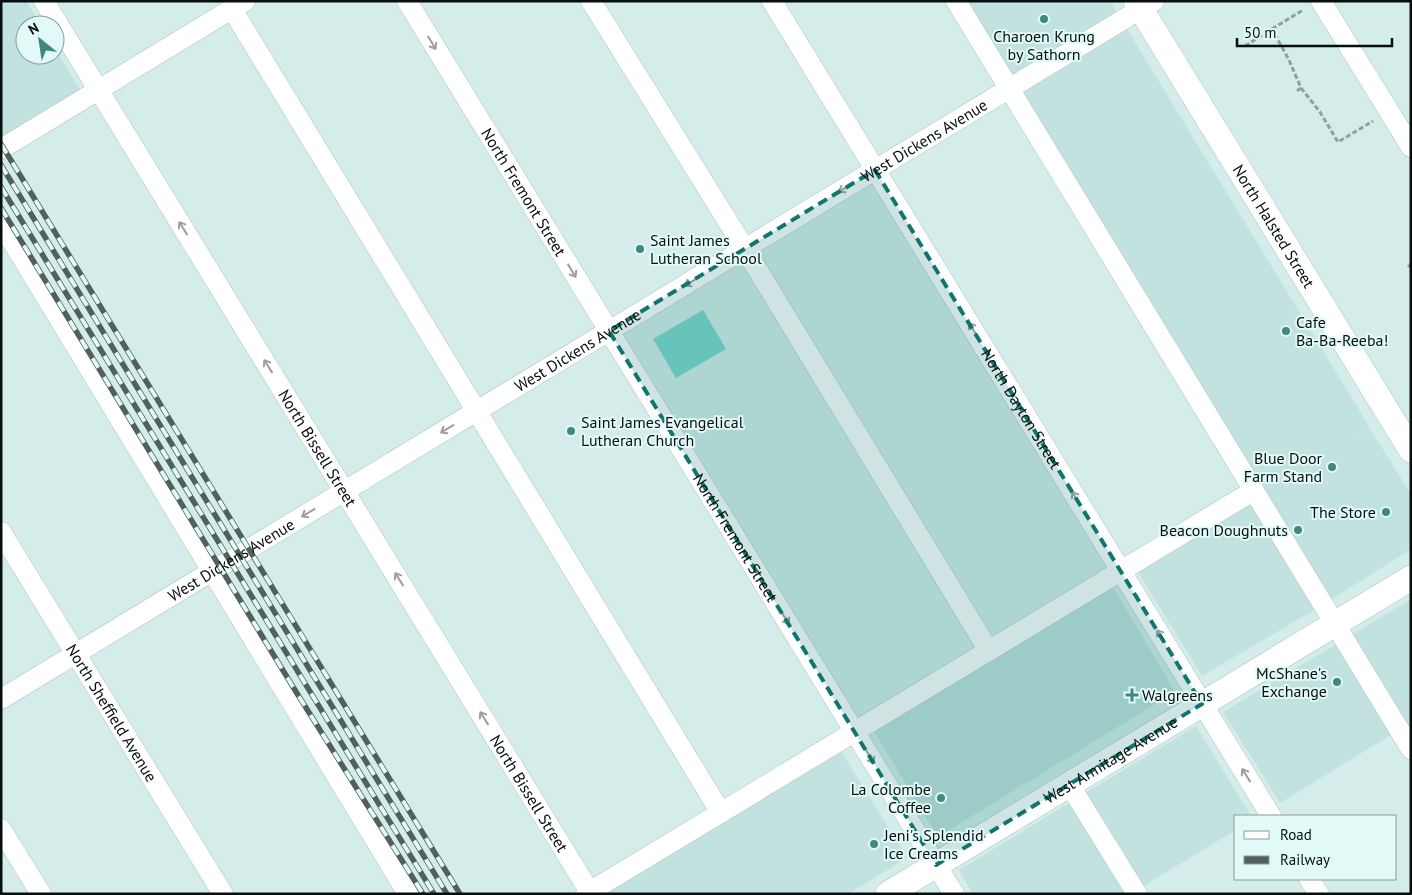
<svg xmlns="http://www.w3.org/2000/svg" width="1412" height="895" viewBox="0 0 1412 895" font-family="'PT Sans',sans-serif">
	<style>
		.built { fill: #c1e2df }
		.green { fill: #7fd6ce }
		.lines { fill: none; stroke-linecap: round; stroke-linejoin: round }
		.minor-casing { stroke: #adc4c1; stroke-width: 21 }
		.major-casing { stroke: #adc4c1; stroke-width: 26 }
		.path { stroke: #8ea09e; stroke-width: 3; stroke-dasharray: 5 2.5; stroke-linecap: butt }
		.minor { stroke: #fff; stroke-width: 20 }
		.major { stroke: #fff; stroke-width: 25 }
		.rail-casing { stroke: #515f5d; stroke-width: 5.5 }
		.rail { stroke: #e2faf7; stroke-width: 4; stroke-dasharray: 11; stroke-linecap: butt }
		.oneway { stroke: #9c9f9f }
		.marked { fill: #0f766e; fill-opacity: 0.2; stroke: #0f766e; stroke-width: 4; stroke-dasharray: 10 6; stroke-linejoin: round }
		.poi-dot { fill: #418882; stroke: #e2faf7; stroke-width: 2 }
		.labels { text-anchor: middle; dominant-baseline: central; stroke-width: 4; stroke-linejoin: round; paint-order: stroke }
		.poi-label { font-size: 16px; fill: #070f0e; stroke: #e2faf7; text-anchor: start }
		.street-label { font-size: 16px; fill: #070f0e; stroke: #e2faf7 }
	</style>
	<rect width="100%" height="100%" fill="#d5edea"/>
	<path class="built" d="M1 1H26L41 25H25V55H55V48L85 98 1 149Z
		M964 1H1110L1370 428 1340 447 1370 429 1411 494V549L1323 605 1202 676 1133 564 1253 491Z
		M1108 579 1175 692 938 837 869 723Z
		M1411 599V749L1399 730 1280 803 1223 712Z
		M1196 726 1251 816H1236V830L1135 891 1137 894H973L959 870Z
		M836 743 907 858 848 894H603Z"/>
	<path class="green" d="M703 310 726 349 676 378 653 339Z"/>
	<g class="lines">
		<defs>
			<g id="minor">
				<path id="s1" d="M44 1 591 894"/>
				<path id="s2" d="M407 1 954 894"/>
				<path d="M591 1 745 249 989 651"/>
				<path id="s3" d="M772 1 1271 816"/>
				<path d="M956 1 1411 749"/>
				<path d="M1321 1 1411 147"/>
				<path d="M232 9 721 813"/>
				<path d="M1 149 245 1"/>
				<path d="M1 223 408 894"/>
				<path id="s4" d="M1 532 223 894"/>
				<path id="s5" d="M1 699 1154 1"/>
				<path d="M1069 784 1137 894"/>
				<path d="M1 829 41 894"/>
				<path d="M1309 879 1319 894"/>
				<path d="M586 894 1253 491"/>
			</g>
			<g id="major">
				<path id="s6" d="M1136 1 1411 450"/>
				<path id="s7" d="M888 894 1411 578"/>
			</g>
		</defs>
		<use href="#minor" class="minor-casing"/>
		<use href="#major" class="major-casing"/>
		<path class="path" d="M1272 29 1303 10
			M1245 46 1272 29 1289 60 1301 88 1295 92
			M1301 88 1320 112 1338 142 1373 121
			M1408 267 1411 264"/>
		<use href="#minor" class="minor"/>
		<use href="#major" class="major"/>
		<defs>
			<path id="rail" d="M1 144 460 894
				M1 165 447 894
				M1 187 434 894
				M1 208 298 695 423 894"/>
		</defs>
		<use href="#rail" class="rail-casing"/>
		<use href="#rail" class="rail"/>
	</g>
	<defs><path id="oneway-shaft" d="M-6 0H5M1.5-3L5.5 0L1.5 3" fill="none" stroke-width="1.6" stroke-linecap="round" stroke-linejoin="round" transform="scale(1.25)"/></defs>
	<g class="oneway">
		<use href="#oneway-shaft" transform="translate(432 43) rotate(59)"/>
		<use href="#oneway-shaft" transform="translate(845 188) rotate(149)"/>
		<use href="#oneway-shaft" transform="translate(183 228) rotate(-122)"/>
		<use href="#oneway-shaft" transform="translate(572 271) rotate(59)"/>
		<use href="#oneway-shaft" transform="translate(691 282) rotate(149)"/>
		<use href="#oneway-shaft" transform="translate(973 329) rotate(-121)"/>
		<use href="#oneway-shaft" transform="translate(268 366) rotate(-122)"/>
		<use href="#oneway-shaft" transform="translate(447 429) rotate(149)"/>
		<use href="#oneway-shaft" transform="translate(1076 498) rotate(-121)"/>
		<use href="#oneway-shaft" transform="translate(308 513) rotate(149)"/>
		<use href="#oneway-shaft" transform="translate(399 579) rotate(-122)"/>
		<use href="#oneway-shaft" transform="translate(785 618) rotate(58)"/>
		<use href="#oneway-shaft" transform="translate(1161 636) rotate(-122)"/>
		<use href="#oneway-shaft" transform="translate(484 718) rotate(-122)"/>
		<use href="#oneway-shaft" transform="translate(870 757) rotate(59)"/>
		<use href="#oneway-shaft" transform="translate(1246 775) rotate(-122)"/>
	</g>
	<path class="marked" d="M875 170 1202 704 936 865 609 331Z"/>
	<g class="poi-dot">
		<circle cx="1044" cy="19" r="5"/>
		<circle cx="640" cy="249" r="5"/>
		<circle cx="1286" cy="331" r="5"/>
		<circle cx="571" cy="431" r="5"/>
		<circle cx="1332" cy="467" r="5"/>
		<circle cx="1386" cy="512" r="5"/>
		<circle cx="1298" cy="530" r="5"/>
		<circle cx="1337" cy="682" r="5"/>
		<path d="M1129.5 687.5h5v5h5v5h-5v5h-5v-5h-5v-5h5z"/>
		<circle cx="941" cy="798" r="5"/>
		<circle cx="874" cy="844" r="5"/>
	</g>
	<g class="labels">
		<g class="poi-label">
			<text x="1044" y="36" text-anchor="middle">Charoen Krung<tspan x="1044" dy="18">by Sathorn</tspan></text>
			<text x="650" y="240">Saint James<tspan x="650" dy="18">Lutheran School</tspan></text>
			<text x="1296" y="322">Cafe<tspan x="1296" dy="18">Ba-Ba-Reeba!</tspan></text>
			<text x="581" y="422">Saint James Evangelical<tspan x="581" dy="18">Lutheran Church</tspan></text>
			<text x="1322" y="458" text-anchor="end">Blue Door<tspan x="1322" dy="18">Farm Stand</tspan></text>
			<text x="1376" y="512" text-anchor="end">The Store</text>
			<text x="1288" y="530" text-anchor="end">Beacon Doughnuts</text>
			<text x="1327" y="673" text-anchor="end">McShane's<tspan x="1327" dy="18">Exchange</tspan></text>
			<text x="1142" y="695">Walgreens</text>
			<text x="931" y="789" text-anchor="end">La Colombe<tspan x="931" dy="18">Coffee</tspan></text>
			<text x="884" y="835">Jeni's Splendid<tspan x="884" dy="18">Ice Creams</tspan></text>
		</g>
		<g class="street-label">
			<text stroke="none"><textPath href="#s5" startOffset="1079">West Dickens Avenue</textPath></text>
			<text stroke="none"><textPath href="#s2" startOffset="224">North Fremont Street</textPath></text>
			<text stroke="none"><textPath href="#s6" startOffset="264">North Halsted Street</textPath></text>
			<text stroke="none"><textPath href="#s5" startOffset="674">West Dickens Avenue</textPath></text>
			<text stroke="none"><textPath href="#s3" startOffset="478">North Dayton Street</textPath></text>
			<text stroke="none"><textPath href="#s1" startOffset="524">North Bissell Street</textPath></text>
			<text stroke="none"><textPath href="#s2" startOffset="629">North Fremont Street</textPath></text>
			<text stroke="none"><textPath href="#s5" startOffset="269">West Dickens Avenue</textPath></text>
			<text stroke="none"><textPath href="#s4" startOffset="212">North Sheffield Avenue</textPath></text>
			<text stroke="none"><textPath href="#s7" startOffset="260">West Armitage Avenue</textPath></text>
			<text stroke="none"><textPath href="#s1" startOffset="929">North Bissell Street</textPath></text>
		</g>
	</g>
	<rect width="1412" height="895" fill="none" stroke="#070f0e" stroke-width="5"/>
	<rect x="1234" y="815" width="162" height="65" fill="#e2faf7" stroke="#8a9c9a"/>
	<rect x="1244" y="831" width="25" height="8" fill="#ffffff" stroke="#8a9c9a"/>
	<text x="1280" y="840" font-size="15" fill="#070f0e">Road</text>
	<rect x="1244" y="856" width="25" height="8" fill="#515f5d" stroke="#8a9c9a"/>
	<text x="1280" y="865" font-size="15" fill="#070f0e">Railway</text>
	<g transform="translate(40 40) rotate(330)"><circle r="24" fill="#e2faf7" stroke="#8a9c9a"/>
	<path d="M0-4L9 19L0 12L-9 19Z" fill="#418882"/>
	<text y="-8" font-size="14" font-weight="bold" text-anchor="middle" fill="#070f0e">N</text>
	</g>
	<path d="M1237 38v8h155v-8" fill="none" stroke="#070f0e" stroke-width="2.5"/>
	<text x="1244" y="38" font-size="15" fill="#070f0e" stroke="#e2faf7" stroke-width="4" paint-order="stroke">50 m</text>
</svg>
